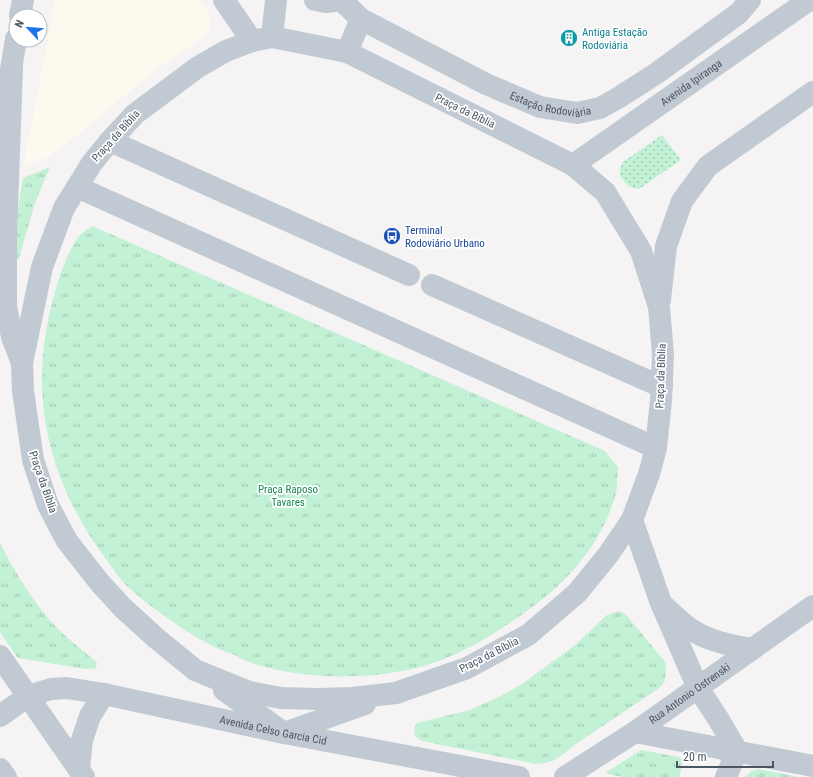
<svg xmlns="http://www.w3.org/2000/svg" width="813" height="777" viewBox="0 0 813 777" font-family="'Roboto Condensed',sans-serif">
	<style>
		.commercial { fill: #fdf9ef }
		.grass { fill: url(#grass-dots) }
		.park { fill: url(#park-tufts) }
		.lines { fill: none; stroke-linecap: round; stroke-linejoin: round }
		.minor { stroke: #c1cad2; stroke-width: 22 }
		.labels { text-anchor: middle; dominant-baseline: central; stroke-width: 3.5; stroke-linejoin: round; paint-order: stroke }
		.culture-label { font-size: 11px; fill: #0d838f; stroke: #fff; text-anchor: start }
		.street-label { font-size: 11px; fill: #4a5661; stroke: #fff }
		.transit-label { font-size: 11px; fill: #164399; stroke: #fff; text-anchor: start }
		.park-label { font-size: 11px; fill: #17864f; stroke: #fff }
	</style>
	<defs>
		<pattern id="grass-dots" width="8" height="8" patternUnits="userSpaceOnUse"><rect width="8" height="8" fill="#c3f1d5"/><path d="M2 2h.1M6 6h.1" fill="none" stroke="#a0c6b0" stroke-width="1.8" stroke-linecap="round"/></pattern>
		<pattern id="park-tufts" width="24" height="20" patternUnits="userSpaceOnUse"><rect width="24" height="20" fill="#c3f1d5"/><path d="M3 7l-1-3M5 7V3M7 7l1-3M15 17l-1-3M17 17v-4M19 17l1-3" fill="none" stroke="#a0c6b0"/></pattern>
	</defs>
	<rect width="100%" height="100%" fill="#f5f3f3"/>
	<path class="commercial" d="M55 0H200L209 13 211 22 209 29 205 36 158 68 80 133 48 157 23 168Z"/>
	<path class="grass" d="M662 135 681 160 639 189 629 187 620 176V169L623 162Z"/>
	<path class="park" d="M50 167 35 203 19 258 17 261 10 257 23 178Z
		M92 226 605 451 618 467C617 476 618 488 615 497 602 541 571 578 535 605 501 630 464 654 424 666 374 680 308 680 258 665 250 663 242 659 235 655 225 651 215 648 207 643 195 637 183 629 172 621 155 609 136 596 121 580 116 573 111 566 106 559 62 501 36 429 43 356 46 322 59 262 80 235 83 232 88 229 92 226Z
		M0 543C16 574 34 604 58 629 67 637 76 646 86 653 90 657 94 659 97 663L96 668 86 669 18 658 0 632Z
		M620 611 627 616 666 663 665 681 659 688 573 746C562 756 552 764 536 764L422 741 415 736 414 729 417 723 470 710 499 697 522 684 574 646 607 615Z
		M641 750 679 757 683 761 679 777H622L605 773Z
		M758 769 799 777H745L752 771Z"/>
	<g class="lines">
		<g class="minor">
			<path d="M224 0 252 41"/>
			<path d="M315 0 326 2 341 0"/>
			<path id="s1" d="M341 0 361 19 486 84 540 107 577 113 600 108 618 98 657 73 739 13 750 0"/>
			<path d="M20 16 23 0"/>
			<path d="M272 37 347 52 573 165 605 192 641 251 659 307 663 354 661 400 656 448 649 474 632 520 608 555 577 593 528 635 467 668 396 693 352 698 318 699 281 698 249 692 195 670 156 638 123 608 100 583 67 541 48 505 33 460 23 391 22 363 42 267 64 208 92 163 110 141 135 114 198 67 226 51 252 41Z"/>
			<path d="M272 37 276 0"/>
			<path d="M347 52 361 19"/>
			<path d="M12 67 6 236V306L12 337 22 363"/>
			<path d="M9 82 16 39"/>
			<path d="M110 141 409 275"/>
			<path id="s2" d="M573 165 809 0"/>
			<path d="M77 187 656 448"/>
			<path d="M432 285 662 387"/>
			<path d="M660 300 666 246 682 201 708 166 813 92"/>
			<path d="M632 520 661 603 698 688 719 720 737 751 726 777"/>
			<path d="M665 607C673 614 680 621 689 628 707 641 730 645 752 649"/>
			<path d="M0 656 84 777"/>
			<path d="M224 690 284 733 365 704"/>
			<path id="s3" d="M0 716 28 696 51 689 67 688 104 694 284 733 519 777"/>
			<path d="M635 732 813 766"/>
			<path d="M0 769 6 777"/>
			<path d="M79 769 82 740 90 716 104 694"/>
			<path id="s4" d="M565 777 635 732 813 606"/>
		</g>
	</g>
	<defs>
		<symbol id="building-disc" viewBox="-11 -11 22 22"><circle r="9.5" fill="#0f9aa8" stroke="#fff"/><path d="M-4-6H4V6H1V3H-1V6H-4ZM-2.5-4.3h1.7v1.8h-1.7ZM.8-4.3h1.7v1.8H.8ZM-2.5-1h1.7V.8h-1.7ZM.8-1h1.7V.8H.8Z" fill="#fff"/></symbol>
		<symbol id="bus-disc" viewBox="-11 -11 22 22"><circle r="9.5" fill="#1a4fb4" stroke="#fff"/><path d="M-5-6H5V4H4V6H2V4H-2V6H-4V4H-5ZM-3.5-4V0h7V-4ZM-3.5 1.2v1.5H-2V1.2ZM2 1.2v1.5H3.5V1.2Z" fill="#fff"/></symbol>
	</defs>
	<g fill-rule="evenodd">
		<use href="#building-disc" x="559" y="28" width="20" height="20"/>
		<use href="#bus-disc" x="382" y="226" width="20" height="20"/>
	</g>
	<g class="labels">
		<g class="culture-label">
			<text x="582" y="32">Antiga Estação<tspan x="582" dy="13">Rodoviária</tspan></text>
		</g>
		<g class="street-label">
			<text stroke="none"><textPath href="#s2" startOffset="144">Avenida Ipiranga</textPath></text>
			<text stroke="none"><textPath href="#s1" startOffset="237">Estação Rodoviária</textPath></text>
			<text transform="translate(465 111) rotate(26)">Praça da Bíblia</text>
			<text transform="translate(116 136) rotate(-48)">Praça da Bíblia</text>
			<text transform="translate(661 376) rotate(-88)">Praça da Bíblia</text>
			<text transform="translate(43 482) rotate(71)">Praça da Bíblia</text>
			<text transform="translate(489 655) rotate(-27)">Praça da Bíblia</text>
			<text stroke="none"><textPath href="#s4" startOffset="150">Rua Antonio Ostrenski</textPath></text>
			<text stroke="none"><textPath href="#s3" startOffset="285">Avenida Celso Garcia Cid</textPath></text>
		</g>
		<g class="transit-label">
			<text x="405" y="230">Terminal<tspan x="405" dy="13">Rodoviário Urbano</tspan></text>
		</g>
		<g class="park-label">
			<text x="288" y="489">Praça Raposo<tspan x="288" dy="13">Tavares</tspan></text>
		</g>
	</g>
	<g transform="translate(28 28) rotate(296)"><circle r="19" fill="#ffffff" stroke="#b7bbc0"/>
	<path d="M0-3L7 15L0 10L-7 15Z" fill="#1a73e8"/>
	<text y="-6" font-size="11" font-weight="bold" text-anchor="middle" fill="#4a5661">N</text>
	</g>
	<path d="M677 761v6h96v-6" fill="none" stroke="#4a5661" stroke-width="2"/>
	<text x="683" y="761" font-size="12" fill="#4a5661" stroke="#ffffff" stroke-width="3" paint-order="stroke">20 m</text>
</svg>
